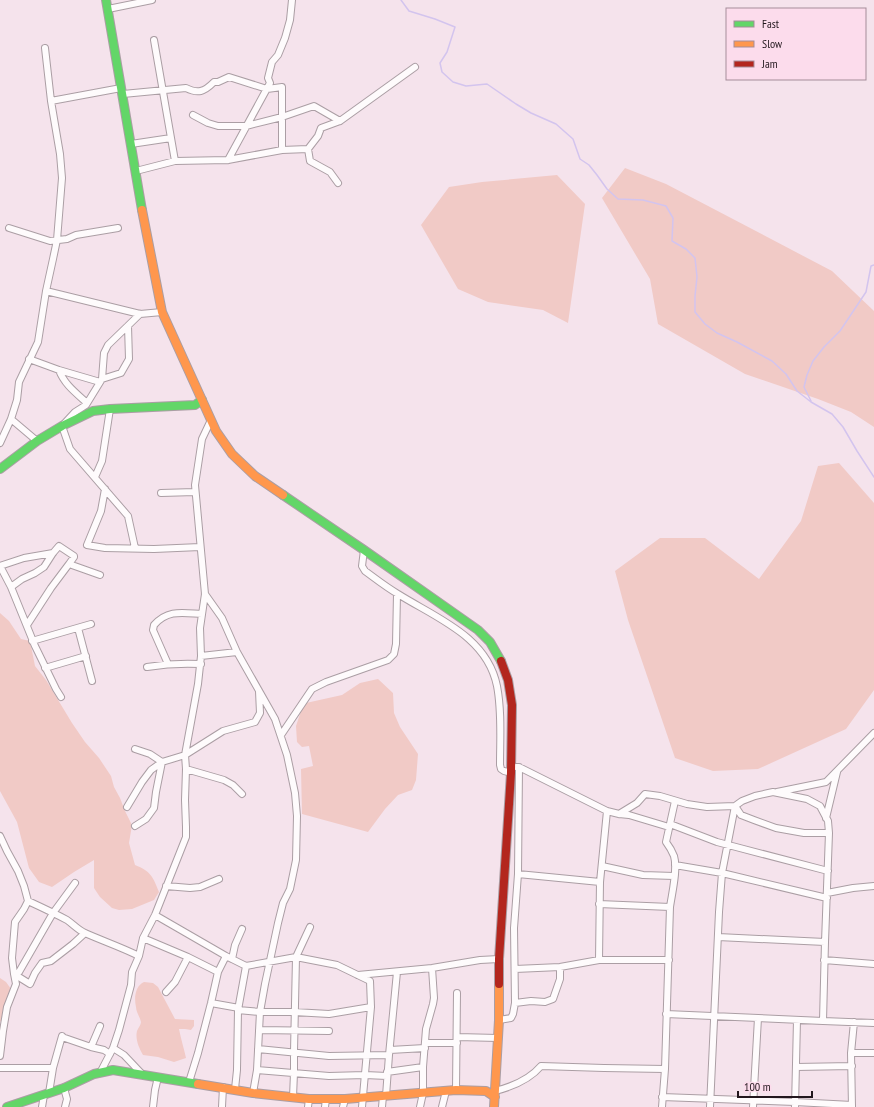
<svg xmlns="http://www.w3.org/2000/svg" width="874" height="1107" viewBox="0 0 874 1107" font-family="'PT Sans Narrow',sans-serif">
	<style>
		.green { fill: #f1cac6 }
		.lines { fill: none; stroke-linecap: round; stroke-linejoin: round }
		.stream { stroke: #d3c4ee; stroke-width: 1.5 }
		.street-casing { stroke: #ab9ea4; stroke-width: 8 }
		.fast-casing { stroke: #ab9ea4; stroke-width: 10 }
		.slow-casing { stroke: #ab9ea4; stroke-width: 10 }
		.jam-casing { stroke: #ab9ea4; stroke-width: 10 }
		.street { stroke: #fefbfc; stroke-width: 6 }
		.fast { stroke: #63d668; stroke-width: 8 }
		.slow { stroke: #ff974d; stroke-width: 8 }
		.jam { stroke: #b3261e; stroke-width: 8 }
	</style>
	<rect width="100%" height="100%" fill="#f5e3ec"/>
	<path class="green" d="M625 168 666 184 832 271 874 311V427L851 412 818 399 745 374 658 324 650 279 602 198Z
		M557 175 585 204 568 323 543 310 488 302 458 289 421 225 449 187 482 182Z
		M839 463 874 503V690L846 729 758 769 713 771 675 758 628 620 615 571 660 538H705L759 579 801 521 818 466Z
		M0 613 9 621 21 639 30 641 35 666 46 680 72 723 85 742 99 758 111 776 114 787 120 798 125 811 132 825 129 843 135 865C151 871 153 877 159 892L154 900 132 909 119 910 112 908 100 897 94 888V860L74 872 52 887 39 882 29 868 17 822 0 791Z
		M378 679 393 693 394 713 400 727 418 754 416 780 412 790 398 795 385 809 368 832 302 814 301 769 313 766 309 746 302 747 297 742 296 726 301 711 306 703 342 695 360 683Z
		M0 978 6 982 11 989 5 1016 0 1022Z
		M144 982 153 983 158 987 175 1019 194 1020V1026L191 1030 185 1029H179C181 1039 184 1049 186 1058L174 1062 158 1057 143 1055C139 1048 135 1039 137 1031 138 1028 141 1025 141 1022 140 1017 136 1012 136 1007 134 998 135 986 144 982Z"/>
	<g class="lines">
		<path class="stream" d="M401 0 409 11 435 19 455 27 447 52 440 63 442 72 453 82 466 86 487 84 516 104 531 113 556 124 573 139 580 159 589 165 597 175 607 189 618 199 643 200 666 206 673 218 672 241 686 249 695 258 697 277 695 296V312L705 324 717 333 737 342 772 361 786 374 797 391 811 402 832 414 843 427 857 451 874 477
			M811 401 804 387 807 375 813 361 824 347 840 331 866 292 871 266 874 265"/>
		<defs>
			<path id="street" d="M108 9 152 0
				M154 40 175 161
				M123 94 186 88C198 94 204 92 214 82H218L229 77 267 89 282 87V150
				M51 101 121 88
				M193 115 208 123 218 126H246L282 117 314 106 340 121
				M131 144 171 138
				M308 149 310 161 330 172 338 183
				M228 160 270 83 268 78 272 62 278 55 285 38 290 20 292 0
				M136 171 175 161 228 160 282 150 308 149 318 136 321 128 340 121 415 67
				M9 228 50 241 67 239 76 235 118 228
				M46 291 140 314 162 312
				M29 359 59 370 100 382
				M59 370C64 384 76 393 87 403
				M102 379 121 373 129 359 128 326
				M11 419 37 441
				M0 443 11 419 17 400 19 382 38 342 46 291 53 259 57 240 62 178 60 154 51 101 45 48
				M95 477 102 461 110 409
				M105 489 101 511 87 545 105 548 154 549 200 547
				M161 493 195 492
				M135 548 128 516 70 449 62 426 75 412 86 405 102 379 104 353 108 345 140 314
				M364 550 362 566 365 571C376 579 386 587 398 594 436 618 487 636 497 686 502 712 500 739 500 765L501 769 504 771 511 773
				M0 566 11 587 35 646 56 689 61 697
				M0 566 24 558 53 553
				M11 587 22 579 35 573 44 567 53 553 59 546 74 556V557L69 564
				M205 594 222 618 237 652 275 719 287 755 295 793 297 816 296 860 290 889 283 903 278 923 265 984 260 1012 257 1070 253 1093
				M27 625 51 588 69 564 100 575
				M78 628 92 681
				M32 641 91 624
				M201 656 237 652
				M168 664 153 630 154 625C168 609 183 613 202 614
				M147 667C165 664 182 663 201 664
				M45 668 86 656
				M281 735 312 689 326 682 388 660 394 654 396 644 397 594
				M135 749 150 754 162 762 156 792 154 808 146 819 135 826
				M516 767H519L607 811 619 814 629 815 669 827
				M186 769 224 780 233 785 242 794
				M777 792 826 782 874 733
				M735 806 741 815 754 820 776 828 804 833H829
				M127 807 142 782 151 770 162 762 185 755 223 731 255 722 260 713 259 691
				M619 814 637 803 645 794 660 796 687 804 707 807 735 806 742 801 755 796 773 792 807 799 820 806 828 821 829 833 825 942 823 1021
				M826 818 837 772
				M670 824 717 842 828 871
				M0 836 7 851 18 871 24 886 28 901 24 909 15 922 12 958 14 974 30 984 35 973 42 963 51 961 73 944 85 933
				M675 865 722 873 827 898
				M602 866 643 875 674 876
				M518 874 600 882
				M166 886 190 888 200 887 219 879
				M827 893 853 888 874 886
				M28 901C41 907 54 913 67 920 73 924 78 930 85 933 103 941 121 947 139 956
				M599 904 670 907
				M155 915 226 956 246 966 296 957 337 965 370 981 371 1007 362 1107
				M718 937 825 942
				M143 938 188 957 218 972
				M232 959 235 945 242 929
				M599 960 600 882 607 811
				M824 960 874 964
				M515 969 560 967 599 960H669
				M358 975 432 968 480 960 499 959
				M166 992 175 982 188 957
				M211 1003 239 1008
				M515 1003 531 1001 545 1002 553 999 560 979V967
				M238 1010 260 1012H294L329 1014 371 1007
				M666 1014 823 1021 874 1023
				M499 1020 511 1018 513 1014 515 1003 514 928 518 874 519 767
				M259 1030 329 1031
				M62 1037 91 1047 104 1050 110 1054
				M457 1037 498 1038
				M425 1043H457
				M91 1047 100 1026
				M113 1048 124 1055 142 1074
				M258 1049 329 1056 389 1055
				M390 1050 425 1048
				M851 1053H874
				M0 1056 3 1031 7 1007 16 984 14 974 19 972 53 913 75 883
				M796 1067 852 1066
				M0 1068H53
				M257 1070 329 1076 365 1075 387 1076
				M387 1072 423 1067
				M100 1073 113 1048 119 1030 131 985 132 972 139 956 143 938 155 915 186 837V827L185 800 186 769 185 755 198 684 201 656 200 628 205 594 195 485 202 439 211 420
				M189 1082 198 1053 211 1003 218 972 226 956
				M64 1088 67 1099 65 1107
				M235 1089 237 1070 238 1010 246 966
				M456 1090 457 993
				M495 1091C511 1087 530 1079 541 1066L604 1068 665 1069
				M49 1093 53 1068 62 1036
				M386 1096 389 1055 397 972
				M293 1097 294 1073V1052L296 957 310 927
				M662 1097 795 1102 852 1105
				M42 1107 44 1095
				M153 1107 155 1090 158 1077
				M222 1107 223 1087
				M308 1107 309 1099
				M325 1107 326 1099
				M343 1107 345 1099
				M382 1107 383 1096
				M420 1107 423 1093V1067L426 1029 433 1004 434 998 432 968
				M442 1107 446 1091
				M662 1107 665 1069 670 907C672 893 678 869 674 856 672 851 669 846 666 842L675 801
				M710 1107 719 912 722 873 735 806
				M753 1107 758 1018
				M795 1107 797 1020
				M852 1107 851 1053 854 1022"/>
			<path id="fast" d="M106 0 142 210
				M0 469 37 441 62 426 93 411 110 409 195 405 202 400
				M283 495 364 550 478 630 490 642 501 661
				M7 1107 64 1088 94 1074 113 1070 198 1084"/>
			<path id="slow" d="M142 210 162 312 216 431 232 454 255 476 283 495
				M198 1084 253 1093 309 1099H345L456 1090 486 1091 495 1097
				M494 1107 499 1020V984"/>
			<path id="jam" d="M499 984V959L511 773 512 705 508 680 501 661"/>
		</defs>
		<use href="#street" class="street-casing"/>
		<use href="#fast" class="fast-casing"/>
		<use href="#slow" class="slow-casing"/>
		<use href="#jam" class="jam-casing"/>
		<use href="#street" class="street"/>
		<use href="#fast" class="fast"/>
		<use href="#slow" class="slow"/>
		<use href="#jam" class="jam"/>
	</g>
	<rect x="726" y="8" width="140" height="72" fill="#fcdcec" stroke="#a58d99"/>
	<rect x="734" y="21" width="20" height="6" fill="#63d668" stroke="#a58d99"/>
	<text x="762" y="28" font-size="12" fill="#22171d">Fast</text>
	<rect x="734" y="41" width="20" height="6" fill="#ff974d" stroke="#a58d99"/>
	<text x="762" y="48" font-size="12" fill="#22171d">Slow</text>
	<rect x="734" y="61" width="20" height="6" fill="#b3261e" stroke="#a58d99"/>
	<text x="762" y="68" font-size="12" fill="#22171d">Jam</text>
	<path d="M738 1091v6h74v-6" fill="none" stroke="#22171d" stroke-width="2"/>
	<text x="744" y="1091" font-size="12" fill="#22171d" stroke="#fcdcec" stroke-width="3" paint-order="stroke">100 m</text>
</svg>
